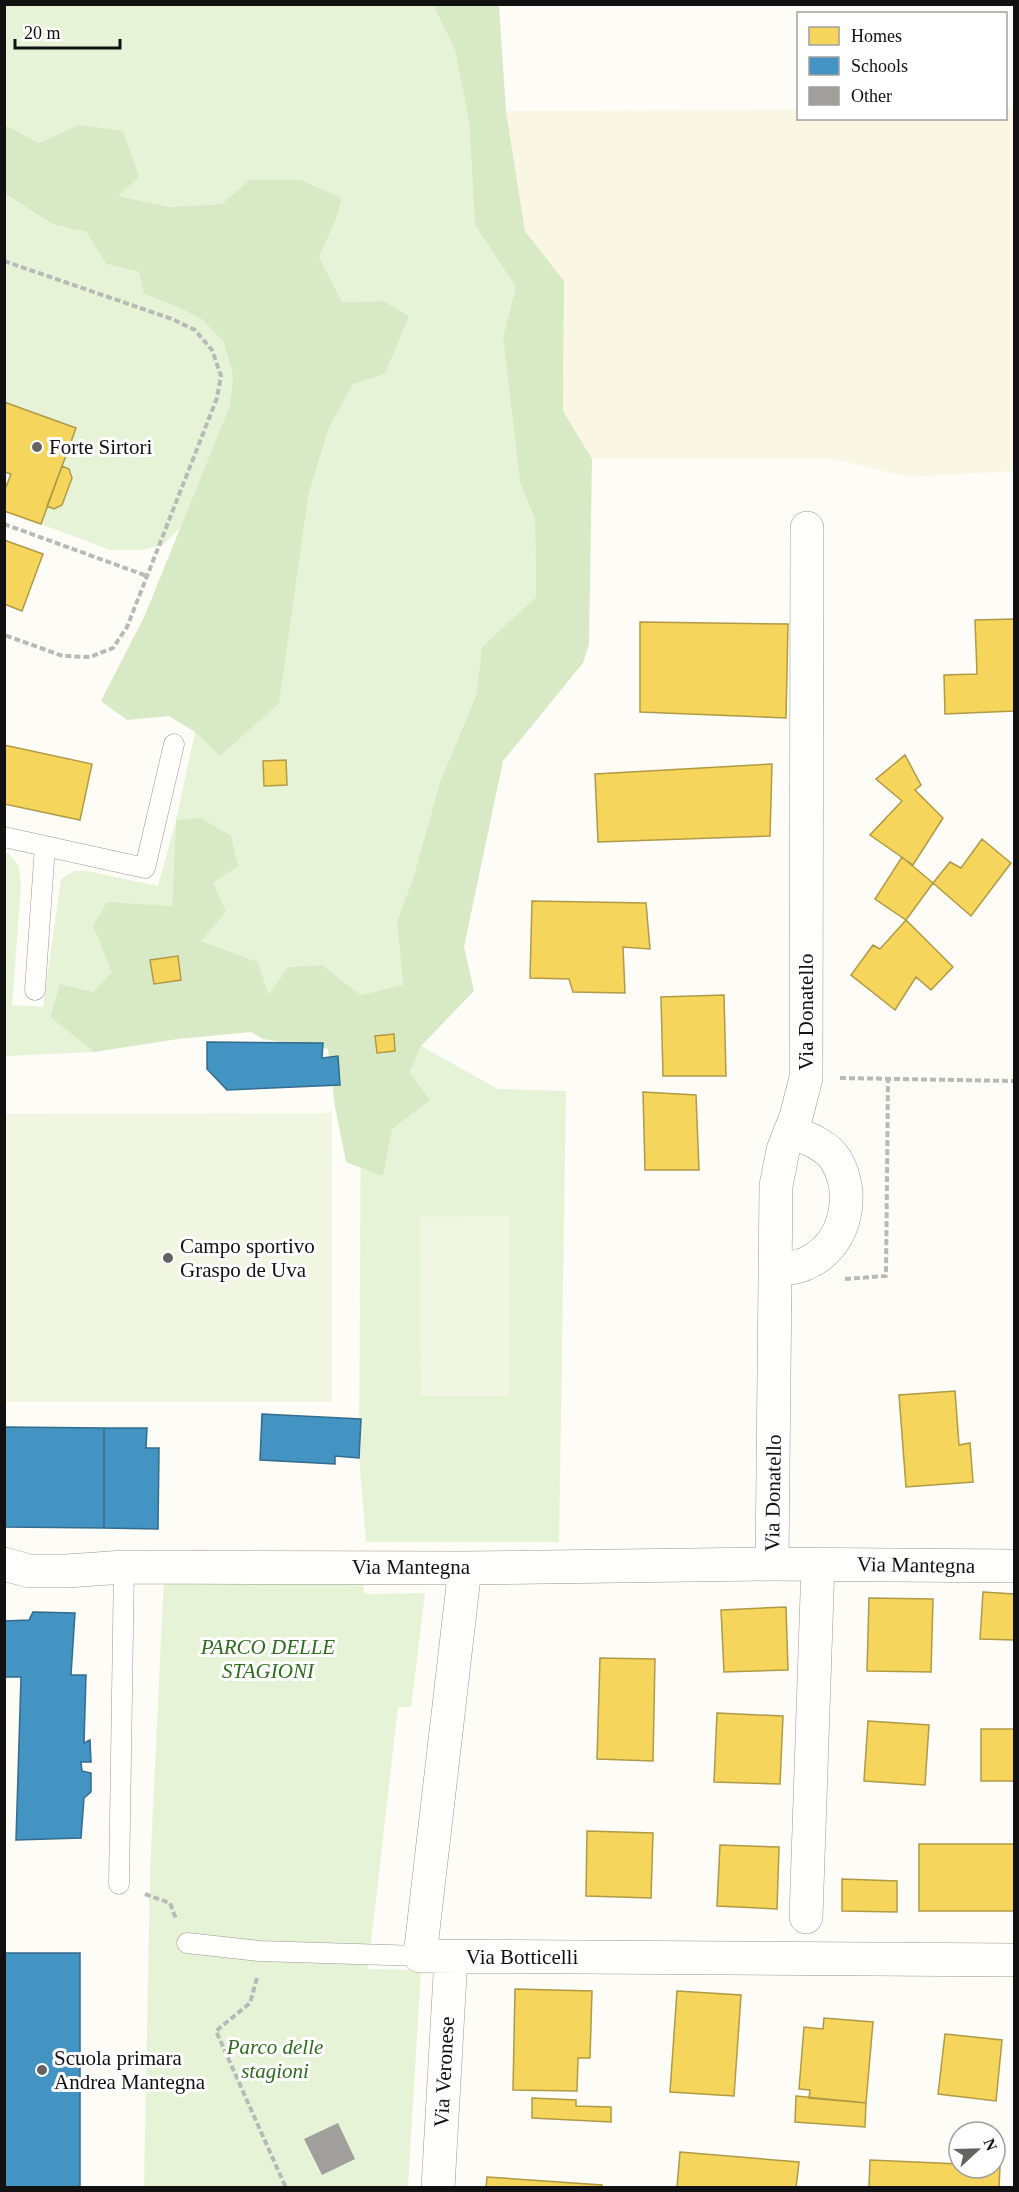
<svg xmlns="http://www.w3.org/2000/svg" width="1019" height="2192" viewBox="0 0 1019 2192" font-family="Georgia,serif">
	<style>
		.farmland { fill: #f9f7e4 }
		.green { fill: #e7f3d7 }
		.forest { fill: #d8eac5 }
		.pitch { fill: #f0f6e1 }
		.homes { fill: #f6d55c; stroke: #b19a46; stroke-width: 1.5 }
		.schools { fill: #4393c3; stroke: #346c8e; stroke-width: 1.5 }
		.building { fill: #a19f9c }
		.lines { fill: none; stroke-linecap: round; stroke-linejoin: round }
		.service-casing { stroke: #979795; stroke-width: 21 }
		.minor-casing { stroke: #979795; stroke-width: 34 }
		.path { stroke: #b9b9b8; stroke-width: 4; stroke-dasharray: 6 3; stroke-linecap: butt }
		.service { stroke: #fffffe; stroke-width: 20 }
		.minor { stroke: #fffffe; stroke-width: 33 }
		.poi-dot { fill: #646362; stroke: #fff; stroke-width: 2 }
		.labels { text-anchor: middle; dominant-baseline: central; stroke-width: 6; stroke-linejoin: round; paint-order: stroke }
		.poi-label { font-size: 21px; fill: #111; stroke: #fff; text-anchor: start }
		.street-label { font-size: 21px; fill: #111; stroke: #fff }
		.park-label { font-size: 21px; font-style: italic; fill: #2f6b1f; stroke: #fff }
	</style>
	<rect width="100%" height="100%" fill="#fdfcf7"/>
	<path class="farmland" d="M1014 108V471L908 477 835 459H592L563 411 564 281 525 231 506 111 798 110V118H1006V109Z"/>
	<path class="green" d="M5 5H433L455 50 469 122 475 225 516 287 503 337 520 481 535 519 536 597 482 647 476 696 440 782 414 875 397 922 403 986 361 995 322 965 288 967 269 996 258 962 201 941 176 820 172 906 93 926 113 972 93 992 60 984 50 1017 94 1052 5 1056 4 852 9 854 19 866 21 886 12 1005 43 1007 61 879 74 871H87L158 886 176 820 195 732 220 756 308 497 328 430 353 384 383 301 342 302 319 257 336 219 342 198 249 180 222 204 169 207 118 196 78 125 39 143 5 124Z
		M4 194 52 224 86 232 106 264 139 272 176 306 203 320 224 343 233 376 230 405 180 528 163 545 143 550H110L41 524 47 506 54 509 62 505 72 474 69 469 62 466 5 402Z
		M421 1046 498 1089 566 1091 559 1542H366L359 1458 361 1091Z
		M361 1575 365 1594 425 1593 411 1707H398L368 1969 421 1970 408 2187 144 2188 150 1872 164 1577Z"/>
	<path class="forest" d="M433 5H499L506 111 525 231 564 281 563 411 592 459 589 644 583 663 503 761 464 947 474 991 421 1046 409 1072 430 1100 392 1129 383 1176 346 1162 335 1107 328 1049 263 1039 251 1032 178 1039 94 1052 50 1017 60 984 93 992 112 972 93 926 107 902 172 906 176 820 201 818 231 836 238 866 213 883 226 912 201 941 258 962 269 995 288 967 322 965 361 995 403 985 397 922 414 875 440 782 476 696 482 647 536 597 535 519 520 482 503 337 516 287 475 225 469 122 455 50Z
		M4 124 39 143 78 125 123 131 139 177 118 196 169 207 222 204 249 180H300L342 198 336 219 319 257 342 302 383 301 409 316 385 374 353 384 328 430 308 497 279 703 220 756 195 732 169 716 127 720 101 701 145 615 230 405 233 376 224 343 203 320 176 306 144 294 139 272 106 264 86 232 52 224 5 194Z"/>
	<path class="pitch" d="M332 1113V1402H5V1114Z
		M509 1216V1396H421L420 1217Z"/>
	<path class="homes" d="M4 402 76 428 41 524 4 511V492L11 474 4 472Z
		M62 466 69 469 72 478 62 505 54 509 47 506Z
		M4 540 43 554 22 611 4 604Z
		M1014 619V711L945 714 944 675 977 674 975 620Z
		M640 622 788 624 786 718 640 712Z
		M4 745 92 764 80 820 4 804Z
		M905 755 921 785 915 790 943 818 913 865 870 835 902 801 876 779Z
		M286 760 287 785 264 786 263 761Z
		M772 764 770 836 598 842 595 774Z
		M982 839 1011 863 971 916 933 883 950 862 961 868Z
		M902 857 933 883 906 920 875 899Z
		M532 901 646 903 650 949 623 947 625 993 573 992 569 979 530 978Z
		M906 920 953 967 931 990 916 977 895 1010 851 975 873 945 880 949Z
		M178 956 181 980 154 984 150 960Z
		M724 995 726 1076H663L661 997Z
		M394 1034 395 1051 377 1053 375 1036Z
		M643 1092 696 1095 699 1170H645Z
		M955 1391 959 1445 970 1443 973 1482 906 1487 899 1395Z
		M983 1592 1014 1594V1640L980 1639Z
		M869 1598 933 1599 931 1672 867 1671Z
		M786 1607 788 1670 724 1672 721 1610Z
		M600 1658 655 1659 653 1761 597 1759Z
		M717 1713 783 1716 780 1784 714 1782Z
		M868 1721 929 1725 925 1785 864 1781Z
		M981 1729H1014V1781H981Z
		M587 1831 653 1833 651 1898 586 1896Z
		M919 1844H1014V1911H919Z
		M720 1845 779 1847 777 1909 717 1906Z
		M842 1879 897 1881V1912L842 1911Z
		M515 1989 592 1991 590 2058H578L577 2091 513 2090Z
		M677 1991 741 1995 734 2096 670 2092Z
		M824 2018 873 2022 866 2103 809 2098 810 2090 799 2089 804 2027 823 2029Z
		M945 2034 1002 2040 996 2101 938 2094Z
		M796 2096 866 2103 865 2127 795 2122Z
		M532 2098 576 2100V2106L611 2107V2122L532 2118Z
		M680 2152 799 2162 796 2188H677Z
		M870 2160 959 2164V2168H995V2166H1000L999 2188H869Z
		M487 2177 602 2185 601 2188H486Z"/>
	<path class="schools" d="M207 1042 323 1043 322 1058 338 1056 340 1085 227 1090 207 1069Z
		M262 1414 361 1419 359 1458 335 1456V1464L260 1460Z
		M4 1427 104 1428V1528L4 1527Z
		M104 1428H147L146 1448H159L158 1529 104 1528Z
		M33 1612 75 1613 71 1675H86L84 1743 90 1740 91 1762H81L82 1771 91 1773V1792L84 1798 81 1838 16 1840 21 1677H4V1621L29 1620Z
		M4 1953H80V2188H4Z"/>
	<path class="building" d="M338 2123 355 2159 322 2175 304 2139Z"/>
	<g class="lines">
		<defs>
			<path id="service" d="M4 837 145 868 174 744
				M35 990 45 846
				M119 1884 124 1567
				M187 1943 259 1951 420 1956"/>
			<path id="minor" d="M776 1270C788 1268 800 1268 811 1261 846 1242 856 1194 836 1160 826 1144 806 1138 790 1131
				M4 1564 29 1571H67L124 1567 465 1568 772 1564 1014 1566
				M772 1564 776 1186 783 1150 796 1117 806 1078 807 528
				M465 1568 420 1956 1014 1960
				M806 1917 818 1564
				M438 2188 451 1957"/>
		</defs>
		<use href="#service" class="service-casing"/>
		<use href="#minor" class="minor-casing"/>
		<path class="path" d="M4 261 172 319 195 330 212 350 221 376 217 398 127 627 113 648 90 657 63 656 4 635
			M4 524 147 576
			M840 1078 1014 1081
			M845 1279 886 1276 888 1079
			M145 1894 170 1903 176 1919
			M257 1978 250 2003 216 2031 286 2188"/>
		<use href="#service" class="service"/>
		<use href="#minor" class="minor"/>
	</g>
	<g class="poi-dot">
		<circle cx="37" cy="447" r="6"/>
		<circle cx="168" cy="1258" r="6"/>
		<circle cx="42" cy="2070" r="6"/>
	</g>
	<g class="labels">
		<g class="poi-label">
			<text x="49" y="447">Forte Sirtori</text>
			<text x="180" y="1246">Campo sportivo<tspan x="180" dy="24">Graspo de Uva</tspan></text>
			<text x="54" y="2058">Scuola primara<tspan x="54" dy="24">Andrea Mantegna</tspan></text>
		</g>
		<g class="street-label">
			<text transform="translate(806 1012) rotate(-90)">Via Donatello</text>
			<text transform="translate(773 1493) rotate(-89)">Via Donatello</text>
			<text transform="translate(916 1565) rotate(1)">Via Mantegna</text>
			<text x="411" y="1567">Via Mantegna</text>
			<text x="522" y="1957">Via Botticelli</text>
			<text transform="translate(444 2072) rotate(-87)">Via Veronese</text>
		</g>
		<g class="park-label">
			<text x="268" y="1647">PARCO DELLE<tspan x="268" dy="24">STAGIONI</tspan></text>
			<text x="275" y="2047">Parco delle<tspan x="275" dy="24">stagioni</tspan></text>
		</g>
	</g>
	<rect width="1019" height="2192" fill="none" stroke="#111111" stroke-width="12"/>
	<rect x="797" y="12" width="210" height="108" fill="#ffffff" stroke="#a0a0a0" stroke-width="1.5"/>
	<rect x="809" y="27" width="30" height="18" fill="#f6d55c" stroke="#a0a0a0" stroke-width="1.5"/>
	<text x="851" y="42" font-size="18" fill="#111111">Homes</text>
	<rect x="809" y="57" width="30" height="18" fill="#4393c3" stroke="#a0a0a0" stroke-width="1.5"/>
	<text x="851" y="72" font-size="18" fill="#111111">Schools</text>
	<rect x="809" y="87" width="30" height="18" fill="#a19f9c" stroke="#a0a0a0" stroke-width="1.5"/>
	<text x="851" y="102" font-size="18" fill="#111111">Other</text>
	<g transform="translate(977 2150) rotate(68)"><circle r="28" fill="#ffffff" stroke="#a0a0a0" stroke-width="1.5"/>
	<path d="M0-4.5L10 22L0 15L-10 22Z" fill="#646362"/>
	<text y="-9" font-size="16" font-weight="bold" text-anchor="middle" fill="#111111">N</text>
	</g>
	<path d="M15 39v9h105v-9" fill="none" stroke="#111111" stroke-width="3"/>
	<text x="24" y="39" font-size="18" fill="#111111" stroke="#ffffff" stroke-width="4.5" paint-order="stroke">20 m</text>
</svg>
